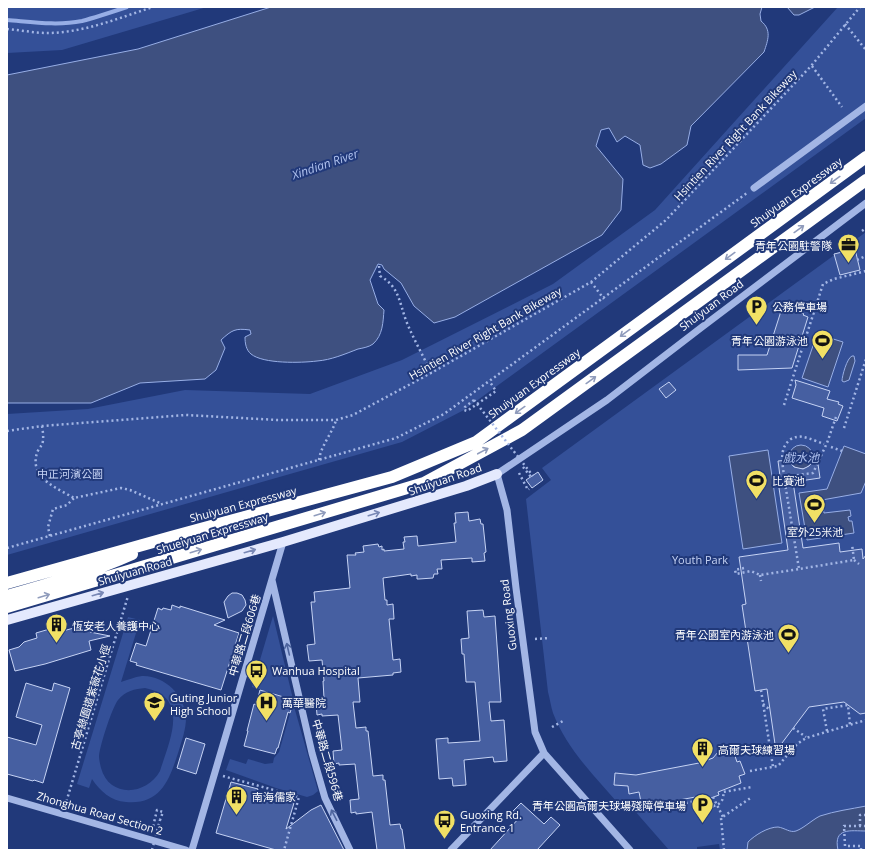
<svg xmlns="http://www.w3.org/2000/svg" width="873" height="857" viewBox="0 0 873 857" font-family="'Open Sans','Noto Sans TC',sans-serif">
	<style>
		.green { fill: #345098; fill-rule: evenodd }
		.water { fill: #3e5080; stroke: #97aee6 }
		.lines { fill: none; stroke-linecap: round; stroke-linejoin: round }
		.stream { stroke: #97aee6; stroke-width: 4 }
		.building { fill: #465fa1; stroke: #c6d3f4 }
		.path { stroke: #a3b6e5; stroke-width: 2.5; stroke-dasharray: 2 3; stroke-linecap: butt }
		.minor { stroke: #a3b6e5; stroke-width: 7 }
		.major { stroke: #e4e9fd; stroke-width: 10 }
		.highway { stroke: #fff; stroke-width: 12 }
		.path-bridge { stroke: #a3b6e5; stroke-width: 2.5; stroke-dasharray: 2 3; stroke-linecap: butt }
		.oneway { stroke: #909cbc }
		.oneway2 { stroke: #7988b5 }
		.oneway3 { stroke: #4e659f }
		.labels { text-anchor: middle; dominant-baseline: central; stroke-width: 4; stroke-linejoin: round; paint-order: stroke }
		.street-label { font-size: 11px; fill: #fff; stroke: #21397a }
		.poi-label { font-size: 11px; fill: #fff; stroke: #21397a; text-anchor: start }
		.park-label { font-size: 11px; fill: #c6d3f4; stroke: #21397a }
		.water-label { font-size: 12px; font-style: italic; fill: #aec0ed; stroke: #21397a }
	</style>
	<rect width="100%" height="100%" fill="#21397a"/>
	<path class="green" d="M7 7H207L62 50 7 53Z
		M838 7H866V118L464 410 402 442 7 555V414L88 409 185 390 310 394 402 360 553 284 655 210Z
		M866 232V850H720L719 844 697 847V850H669L634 810H624C598 780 567 750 553 713 551 707 550 699 548 692L526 499 551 480 542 468Z
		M273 616 293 699 252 687Z
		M128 617 140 620 121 682C128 680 134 677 142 676 164 675 185 695 186 718 186 729 182 740 179 750 170 778 162 805 126 802 111 801 100 791 92 779L89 788 77 784ZM145 688C191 697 169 742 160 771 146 796 109 798 101 768 100 764 99 759 99 756 100 745 112 708 118 700 125 691 135 689 145 688Z
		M293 703 318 791 313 795 307 797 276 788 226 770 230 759 246 764 248 759 265 764 273 763 274 758 279 752Z"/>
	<path class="water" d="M271 7H762L760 14 761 21C772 30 768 40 764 52L691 126 687 145 661 164 650 168 643 165 640 145 625 136 617 142 609 128 601 130 596 146 623 179 621 210 602 235 455 317 434 323 414 306 401 283 384 269 382 265 378 264 370 280 378 304 384 310C383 322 383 335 373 344 369 347 363 348 358 349 345 354 331 360 317 361 301 363 263 364 251 354 246 350 245 343 245 337L251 334 250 330C235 328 232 330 221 340L225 348 216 370 205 379 140 383 91 403H7V75L138 49Z
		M787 7H815L799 15H794Z
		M817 334 843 342 828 387 802 378Z
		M852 356H854L855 361 849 380 844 382 842 381C842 376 847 358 852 356Z
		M789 457a12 12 0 1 1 24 0a12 12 0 1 1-24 0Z
		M844 446 866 454V481L861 493 822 500 824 513 850 510 851 516 848 517 849 521H852L854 533 807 540 799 493 827 489Z
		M768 450 782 543 743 549 729 456Z
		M866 806V831C851 831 833 827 838 850H747L748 842C755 835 768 827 778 827 785 828 790 833 796 831 804 828 812 820 820 816 835 811 851 809 866 806Z"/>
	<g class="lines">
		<path class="stream" d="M7 20C32 22 57 26 82 21 97 17 112 12 127 7"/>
	</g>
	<path class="building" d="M855 249 860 270 840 275 834 254Z
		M782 308 786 309 787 308 804 314 803 315 808 317 792 368 738 370V355H767Z
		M795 380 830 391 827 399 839 402 838 404 843 406 837 421 822 416 824 408 792 398 796 385Z
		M669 382 676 390 666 398 659 389Z
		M817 457 820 478 793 482 803 548 839 543 840 552 862 549 863 559 866 555V713L860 714 844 702 809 707 776 751 767 689 755 691 742 605 746 604 739 557 788 550 778 481 780 480V476L778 461 788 460 794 467 803 469 809 466Z
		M538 472 543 480 532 488 526 480Z
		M468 512 469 521 480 519 481 524H483L486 552 484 553 485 561 472 562V558L441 560 442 569H437L438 574H434L433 578 419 579H417V575L411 576V574L383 578 385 600H387V605L393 604 394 619H389L393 660 400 659 401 672 393 673V675L358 678 360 702H353L356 728 366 727V731H368L373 776 383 775V780H385L390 825 400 824 401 829H402L405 850H377L372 812 356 814V812L351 813 350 800 359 799 355 764 339 765V763L334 764 333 751 342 750 338 715 322 716V714L317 715 316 702H323V698H324L323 681H324L322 660 309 661 307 645 315 644 311 602H315L314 592 350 588 347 555H356L355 553 364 552 363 546 378 544 379 547 382 546V550L384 549V551L404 549 403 542H405L404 537 417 536 418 546 456 542 454 523H456L455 513Z
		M232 593H237L242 595 245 600 246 605 242 611 228 618 224 602 228 596Z
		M172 605 180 608V606L225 620 214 625 239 633 221 690 136 665 137 663 130 661 136 643 146 646 158 608 162 610 163 608 171 610Z
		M483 610 484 617 495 616 501 702H489L491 721 504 720 507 761 494 762 493 757 464 760 466 785 453 786 452 778 439 779 436 739 448 738V743L480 741 475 682H466L464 654H462L461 639 469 638 467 611Z
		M81 622 92 625 90 632 110 636 89 641 91 650 45 664 15 671 9 650 19 647 24 642 37 638 36 633 53 628 55 633 74 628 79 629Z
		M26 683 52 691 54 683 70 688 43 783 34 780 33 781 7 774V737L36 745 42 725 16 717Z
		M260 690 294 700 290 713 288 712 278 748H277L275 754 244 746 248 731H247L254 704 256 705Z
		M186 738 205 744 196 774 177 768Z
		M724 750 729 751 734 753 737 762 740 761 745 774 739 776 741 783 718 792 719 795 708 799 706 795 642 807 639 792 629 794 628 786 614 785 615 773 636 775 699 763 713 758 718 752Z
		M231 782 258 789 257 792 274 797 275 795H278L289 798 288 801 294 803 286 829 311 810 321 805 344 850H276L216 833Z
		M521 803 544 824 551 817 560 825 537 850H490L520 817 513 811Z"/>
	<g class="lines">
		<path class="path" d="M845 24 866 50
			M7 29C20 30 34 33 47 33 83 33 119 18 153 7
			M812 66 842 107
			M862 231 866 228
			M857 260 866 256
			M379 266 380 276C400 287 399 303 407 323 414 340 424 357 431 373
			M591 282 604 299
			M474 400 465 407 464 410 467 411 496 391 490 382
			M784 405 823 284 834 279 866 271
			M836 417 827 443 813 473 784 477 799 569 854 560 852 544
			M42 426C43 432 44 439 42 445 40 447 38 450 37 453 29 478 57 488 74 498L121 488 130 490 162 504
			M844 428 866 359
			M7 431 42 426 186 415 278 420H336L353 415 431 373 591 282 666 220 811 66 860 7
			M831 447 842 451
			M319 460C321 445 332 434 336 420
			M523 467 531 477
			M519 473 528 490 529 489
			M784 477C783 464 778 448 791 439 795 437 799 436 803 437 810 438 818 442 824 444
			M50 536 48 527 53 509 67 505 74 498
			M7 548 396 438 444 414 747 193
			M854 560 859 564
			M744 568 735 570 736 574 751 571 760 575 799 569
			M760 575 761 581
			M535 639 549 638
			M761 690 773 767
			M763 704 770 710
			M552 727 563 721
			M793 728 806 737
			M827 731 823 709 848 705 850 725
			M750 771 778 766 797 744 806 738 866 720
			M223 776 299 797 284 850
			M713 797 723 817
			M65 806 128 596
			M671 806 701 800C708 811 726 806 723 792L752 787
			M712 806 713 811
			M860 826V815H866
			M152 831 157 810 163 812 160 820
			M724 850 721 818 752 797
			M861 850V846H845L844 826H866"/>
		<path class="minor" d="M754 188 866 106
			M272 580 312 753 325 798 350 850
			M7 798 186 850
			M192 850 283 542
			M451 850 544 753
			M630 850 544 753 535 732 516 588 507 510 497 474 607 400 702 327 866 203"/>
		<path class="major" d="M7 620 283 542 466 486 497 474"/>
		<path class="highway" d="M7 583 171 537 392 477 476 442 866 157
			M7 596C49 584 92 572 132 554
			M7 607 424 483 522 430 866 180"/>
		<path class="path-bridge" d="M474 400 533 476
			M152 850 160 820"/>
	</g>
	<defs><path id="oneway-shaft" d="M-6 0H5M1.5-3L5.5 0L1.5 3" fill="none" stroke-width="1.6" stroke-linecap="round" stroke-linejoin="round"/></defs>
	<g class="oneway">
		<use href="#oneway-shaft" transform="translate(835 180) rotate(144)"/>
		<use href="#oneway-shaft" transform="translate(799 229) rotate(-36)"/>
		<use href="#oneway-shaft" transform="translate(730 256) rotate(144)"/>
		<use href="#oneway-shaft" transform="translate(625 333) rotate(144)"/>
		<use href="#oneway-shaft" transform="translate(591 380) rotate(-36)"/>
		<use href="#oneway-shaft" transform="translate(520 410) rotate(144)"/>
		<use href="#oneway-shaft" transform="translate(483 451) rotate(-28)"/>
		<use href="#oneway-shaft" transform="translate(320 514) rotate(-17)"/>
		<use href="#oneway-shaft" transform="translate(196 551) rotate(-17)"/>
		<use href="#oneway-shaft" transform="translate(44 596) rotate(-17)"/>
	</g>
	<g class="oneway2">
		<use href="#oneway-shaft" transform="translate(374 514) rotate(-17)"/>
		<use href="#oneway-shaft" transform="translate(250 551) rotate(-16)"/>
		<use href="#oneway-shaft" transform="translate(98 594) rotate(-16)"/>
	</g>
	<g class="oneway3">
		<use href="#oneway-shaft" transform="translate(288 649) rotate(-103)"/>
		<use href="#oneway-shaft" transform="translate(334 815) rotate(-117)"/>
	</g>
	<defs>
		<symbol id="office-pin" viewBox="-11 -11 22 30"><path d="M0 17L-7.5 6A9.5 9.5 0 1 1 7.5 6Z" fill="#f1e065" stroke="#21397a"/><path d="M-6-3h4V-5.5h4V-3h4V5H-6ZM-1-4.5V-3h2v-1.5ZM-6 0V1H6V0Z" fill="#111"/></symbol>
		<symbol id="parking-pin" viewBox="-11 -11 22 30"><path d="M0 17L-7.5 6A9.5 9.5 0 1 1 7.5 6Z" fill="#f1e065" stroke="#21397a"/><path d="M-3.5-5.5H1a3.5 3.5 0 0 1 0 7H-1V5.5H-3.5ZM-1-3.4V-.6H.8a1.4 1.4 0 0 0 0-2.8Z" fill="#111"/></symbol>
		<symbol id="stadium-pin" viewBox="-11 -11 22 30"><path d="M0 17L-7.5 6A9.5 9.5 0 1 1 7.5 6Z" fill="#f1e065" stroke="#21397a"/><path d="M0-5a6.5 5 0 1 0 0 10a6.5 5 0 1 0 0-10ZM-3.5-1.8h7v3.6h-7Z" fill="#111"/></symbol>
		<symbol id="building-pin" viewBox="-11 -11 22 30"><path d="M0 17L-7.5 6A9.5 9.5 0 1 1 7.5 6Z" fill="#f1e065" stroke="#21397a"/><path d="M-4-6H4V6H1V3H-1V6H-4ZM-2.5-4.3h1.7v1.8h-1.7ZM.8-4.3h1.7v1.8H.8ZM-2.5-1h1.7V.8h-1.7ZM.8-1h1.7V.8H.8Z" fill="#111"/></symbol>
		<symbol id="bus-pin" viewBox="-11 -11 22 30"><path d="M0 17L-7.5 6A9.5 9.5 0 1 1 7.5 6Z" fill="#f1e065" stroke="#21397a"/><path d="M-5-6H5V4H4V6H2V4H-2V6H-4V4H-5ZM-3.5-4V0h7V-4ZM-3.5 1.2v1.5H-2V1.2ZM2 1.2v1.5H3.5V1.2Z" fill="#111"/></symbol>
		<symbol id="hospital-pin" viewBox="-11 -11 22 30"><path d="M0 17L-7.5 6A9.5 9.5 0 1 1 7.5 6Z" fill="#f1e065" stroke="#21397a"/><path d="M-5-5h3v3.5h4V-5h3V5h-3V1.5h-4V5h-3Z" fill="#111"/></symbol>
		<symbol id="school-pin" viewBox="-11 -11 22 30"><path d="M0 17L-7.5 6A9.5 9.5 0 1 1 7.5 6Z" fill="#f1e065" stroke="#21397a"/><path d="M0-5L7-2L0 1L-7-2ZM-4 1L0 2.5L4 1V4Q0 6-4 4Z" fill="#111"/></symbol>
	</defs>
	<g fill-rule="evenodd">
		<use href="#office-pin" x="836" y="232" width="25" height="34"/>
		<use href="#parking-pin" x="744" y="294" width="25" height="34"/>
		<use href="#stadium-pin" x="810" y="328" width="25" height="34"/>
		<use href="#stadium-pin" x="744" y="468" width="25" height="34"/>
		<use href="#stadium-pin" x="802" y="492" width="25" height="34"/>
		<use href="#building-pin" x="44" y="612" width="25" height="34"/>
		<use href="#stadium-pin" x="776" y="622" width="25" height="34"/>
		<use href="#bus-pin" x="244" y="658" width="25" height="34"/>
		<use href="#hospital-pin" x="254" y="690" width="25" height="34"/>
		<use href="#school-pin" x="142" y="690" width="25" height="34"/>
		<use href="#building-pin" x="690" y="736" width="25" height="34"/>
		<use href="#building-pin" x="224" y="784" width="25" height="34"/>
		<use href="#parking-pin" x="690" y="792" width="25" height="34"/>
		<use href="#bus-pin" x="432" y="808" width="25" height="34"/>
	</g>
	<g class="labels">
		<g class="street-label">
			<text transform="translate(735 135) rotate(-47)">Hsintien River Right Bank Bikeway</text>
			<text transform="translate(796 192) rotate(-36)">Shuiyuan Expressway</text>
			<text transform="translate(711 305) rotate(-37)">Shuiyuan Road</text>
			<text transform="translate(485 333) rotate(-30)">Hsintien River Right Bank Bikeway</text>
			<text transform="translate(534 383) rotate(-36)">Shuiyuan Expressway</text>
			<text transform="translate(445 479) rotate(-19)">Shuiyuan Road</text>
			<text transform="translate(243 504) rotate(-15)">Shuiyuan Expressway</text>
			<text transform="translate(212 533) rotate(-17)">Shueiyuan Expressway</text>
			<text transform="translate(135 571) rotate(-16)">Shuiyuan Road</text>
			<text transform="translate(508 615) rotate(-97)">Guoxing Road</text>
			<text transform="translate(244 635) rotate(-73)">中華路二段606巷</text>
			<text transform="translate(90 697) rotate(-73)">古亭綠園道紫薇花小徑</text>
			<text transform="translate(328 760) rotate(74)">中華路二段596巷</text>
			<text transform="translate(100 813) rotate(16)">Zhonghua Road Section 2</text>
		</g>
		<g class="poi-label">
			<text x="832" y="245" text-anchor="end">青年公園駐警隊</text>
			<text x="772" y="306">公務停車場</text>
			<text x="808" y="340" text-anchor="end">青年公園游泳池</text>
			<text x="772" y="480">比賽池</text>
			<text x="815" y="531" text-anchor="middle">室外25米池</text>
			<text x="72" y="625">恆安老人養護中心</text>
			<text x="774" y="634" text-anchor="end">青年公園室內游泳池</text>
			<text x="272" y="670">Wanhua Hospital</text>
			<text x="170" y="697">Guting Junior<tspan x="170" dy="13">High School</tspan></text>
			<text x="282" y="702">萬華醫院</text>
			<text x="718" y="749">高爾夫球練習場</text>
			<text x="252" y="796">南海儒家</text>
			<text x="686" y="805" text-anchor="end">青年公園高爾夫球場殘障停車場</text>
			<text x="460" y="814">Guoxing Rd.<tspan x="460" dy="13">Entrance 1</tspan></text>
		</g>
		<g class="park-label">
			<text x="70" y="473">中正河濱公園</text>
			<text x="700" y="559">Youth Park</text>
		</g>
		<g class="water-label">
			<text transform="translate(325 164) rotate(-19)">Xindian River</text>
			<text x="801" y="457">戲水池</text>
		</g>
	</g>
	<rect width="873" height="857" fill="none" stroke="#ffffff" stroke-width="16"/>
</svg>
